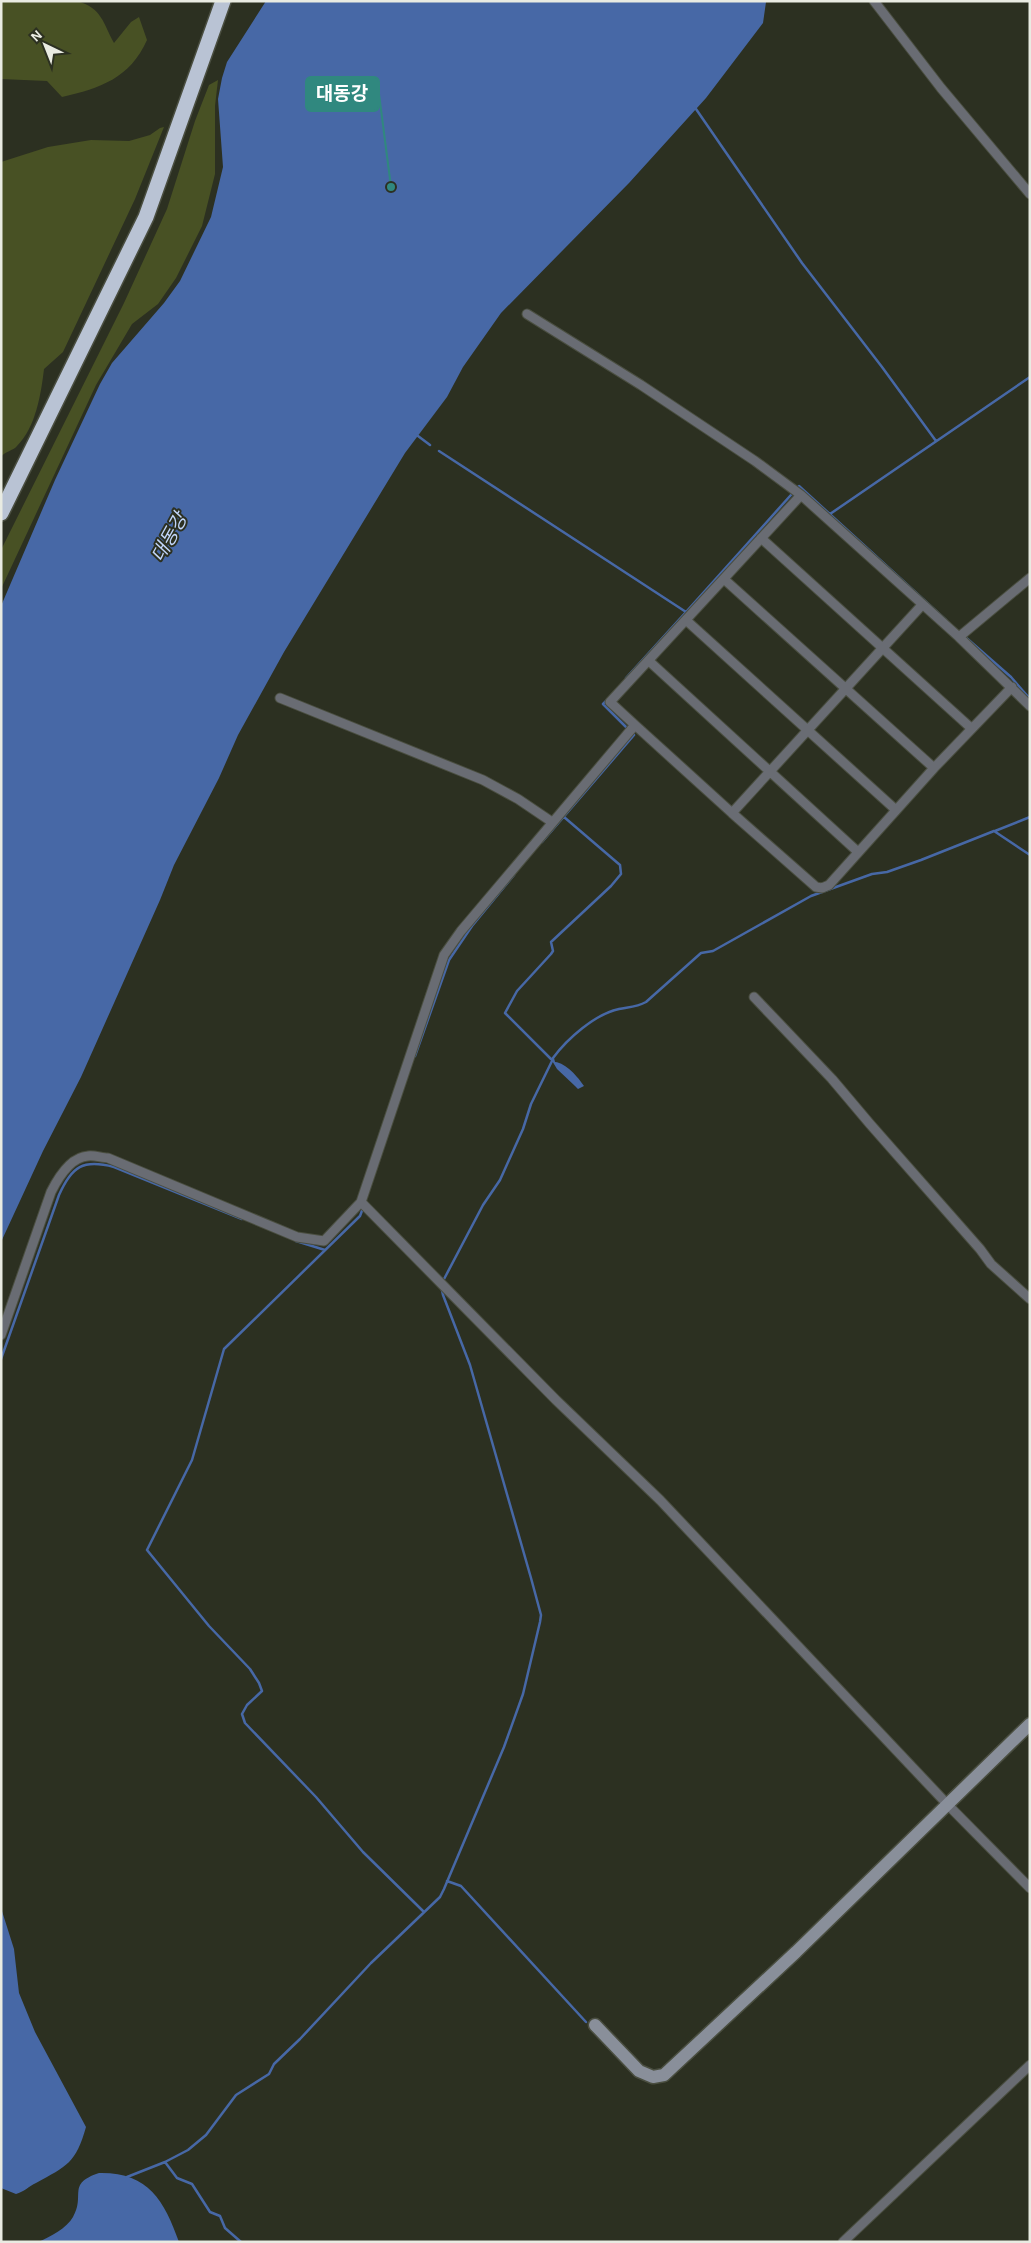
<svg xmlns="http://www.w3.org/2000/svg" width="1031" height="2243" viewBox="0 0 1031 2243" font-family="'Alegreya Sans','Noto Sans KR',sans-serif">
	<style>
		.green { fill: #485124 }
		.water { fill: #4768a6 }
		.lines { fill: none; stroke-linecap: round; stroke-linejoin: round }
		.stream { stroke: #4768a6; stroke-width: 2.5 }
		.street-casing { stroke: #4a4e40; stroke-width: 11 }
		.secondary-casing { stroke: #4a4e40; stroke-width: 15 }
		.highway-casing { stroke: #4a4e40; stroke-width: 18 }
		.street { stroke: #696c73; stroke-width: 9 }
		.secondary { stroke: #898f9a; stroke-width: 12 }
		.highway { stroke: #b9c3d4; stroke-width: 15 }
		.labels { text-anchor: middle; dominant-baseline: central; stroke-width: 4; stroke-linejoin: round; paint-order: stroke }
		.water-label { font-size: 19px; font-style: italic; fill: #c2d6fa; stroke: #2c3021 }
		.leader { fill: none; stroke: #30887f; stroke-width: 2 }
		.callout-dot { fill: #30887f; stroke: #2c3021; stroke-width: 2 }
		.callout { fill: #30887f; stroke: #30887f; stroke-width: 2 }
		.callout-label { font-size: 19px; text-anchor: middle; font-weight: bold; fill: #fff }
	</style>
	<rect width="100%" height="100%" fill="#2c3021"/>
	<path class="green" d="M1 1H77C102 8 103 23 114 43L131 22 139 17 147 40C130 78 101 88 62 97L47 81 1 79Z
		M218 80 215 106V174L202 226 176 278 158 304 132 324 96 385 1 589V550L124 303 167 209 195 121 209 85Z
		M164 127 135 199 63 352 44 369C41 394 36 427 17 446 13 451 5 451 1 457V162L48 147 91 140 129 141 150 135 160 128Z"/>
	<path class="water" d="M266 1 766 2 763 23 706 98 629 183 501 313 463 367 447 397 405 453 284 652 238 735 219 778 174 865 160 900 81 1077 43 1151 1 1242V606L55 480 100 384 112 363 164 303 180 281 211 217 223 167 218 99 222 78 227 62Z
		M554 1058 555 1062C566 1063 578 1077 584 1086L578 1089 575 1086 557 1069 551 1059Z
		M1 1908 14 1949 19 1993 35 2032 86 2127C76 2163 67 2166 36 2183 29 2186 24 2192 16 2194L1 2188Z
		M99 2173C148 2172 164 2200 179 2242H38C50 2237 67 2228 73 2217 86 2195 66 2184 99 2173Z"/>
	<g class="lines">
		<path class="stream" d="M696 109 802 263 882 367 936 441
			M418 436 430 445
			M439 451 686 612 799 486 946 620
			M830 514 1030 377
			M963 635 1011 677 1030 699
			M626 678 686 612
			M995 831 1030 817
			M542 842 634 735 603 704 608 699
			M415 1056 449 960 472 926 514 875
			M553 1058C567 1039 595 1014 619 1009 629 1007 637 1007 646 1002L701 953 713 951 811 896 872 874 887 872 921 860 994 831 1030 855
			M551 1059 505 1013 517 991 551 954 553 951 551 942 611 886 621 874 620 865 564 817
			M363 1208 360 1216 224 1349 192 1460 147 1550 209 1626 250 1669 259 1683 262 1691 247 1705 242 1714 245 1723 316 1797 363 1852 423 1911
			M296 1241 325 1250
			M443 1281 483 1205 500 1180 523 1129 531 1104 552 1061
			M1 1359 59 1195C72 1166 83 1159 114 1167L242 1219
			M447 1881 461 1886 586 2022
			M165 2162 177 2178 192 2184 210 2212 220 2216 225 2228 241 2242
			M127 2177 165 2162 188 2150 206 2135 236 2095 269 2074 274 2064 300 2039 371 1963 440 1897 444 1889 504 1747 523 1694 540 1622 541 1615 531 1578 470 1365 443 1295 441 1286"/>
		<defs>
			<path id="street" d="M874 1 941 88 1030 194
				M527 314 641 385 755 461 801 495 959 637 1030 706
				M761 538 971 728
				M725 580 934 768
				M687 621 896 810
				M959 637 1030 578
				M649 661 858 852
				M280 698 483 780 518 799 552 822
				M635 725 732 813 922 605
				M732 813 816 887 822 888 829 885 934 768 1012 687
				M754 997 832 1079 870 1124 980 1249 991 1264 1030 1299
				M361 1202 556 1400 660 1500 948 1805 1030 1888
				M1 1335 51 1192C58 1178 71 1157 88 1156 94 1155 102 1158 108 1158L297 1237 324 1241 361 1202 444 955 461 931 635 725 610 702 801 495
				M843 2242 1030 2065"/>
			<path id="secondary" d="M595 2025 639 2071 653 2077 664 2075 796 1952 1030 1724"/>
			<path id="highway" d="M1 513 146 217 223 1"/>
		</defs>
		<use href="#street" class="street-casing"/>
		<use href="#secondary" class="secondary-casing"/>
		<use href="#highway" class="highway-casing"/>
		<use href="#street" class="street"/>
		<use href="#secondary" class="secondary"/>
		<use href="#highway" class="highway"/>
	</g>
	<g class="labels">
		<g class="water-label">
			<text transform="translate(170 538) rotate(-61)">대동강</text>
		</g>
	</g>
	<path class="leader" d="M391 187L379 94"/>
	<circle class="callout-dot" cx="391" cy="187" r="5"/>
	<rect class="callout" x="306" y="77" width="73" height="34" rx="5"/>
	<g class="callout-label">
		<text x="342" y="100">대동강</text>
	</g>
	<rect width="1031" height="2243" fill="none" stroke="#e9ebe2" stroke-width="5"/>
	<g transform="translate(45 45) rotate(317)" stroke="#2c3021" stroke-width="4" paint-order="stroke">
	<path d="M0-4L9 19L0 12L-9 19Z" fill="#e9ebe2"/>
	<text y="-8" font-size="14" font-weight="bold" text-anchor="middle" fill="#e9ebe2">N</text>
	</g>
</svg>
